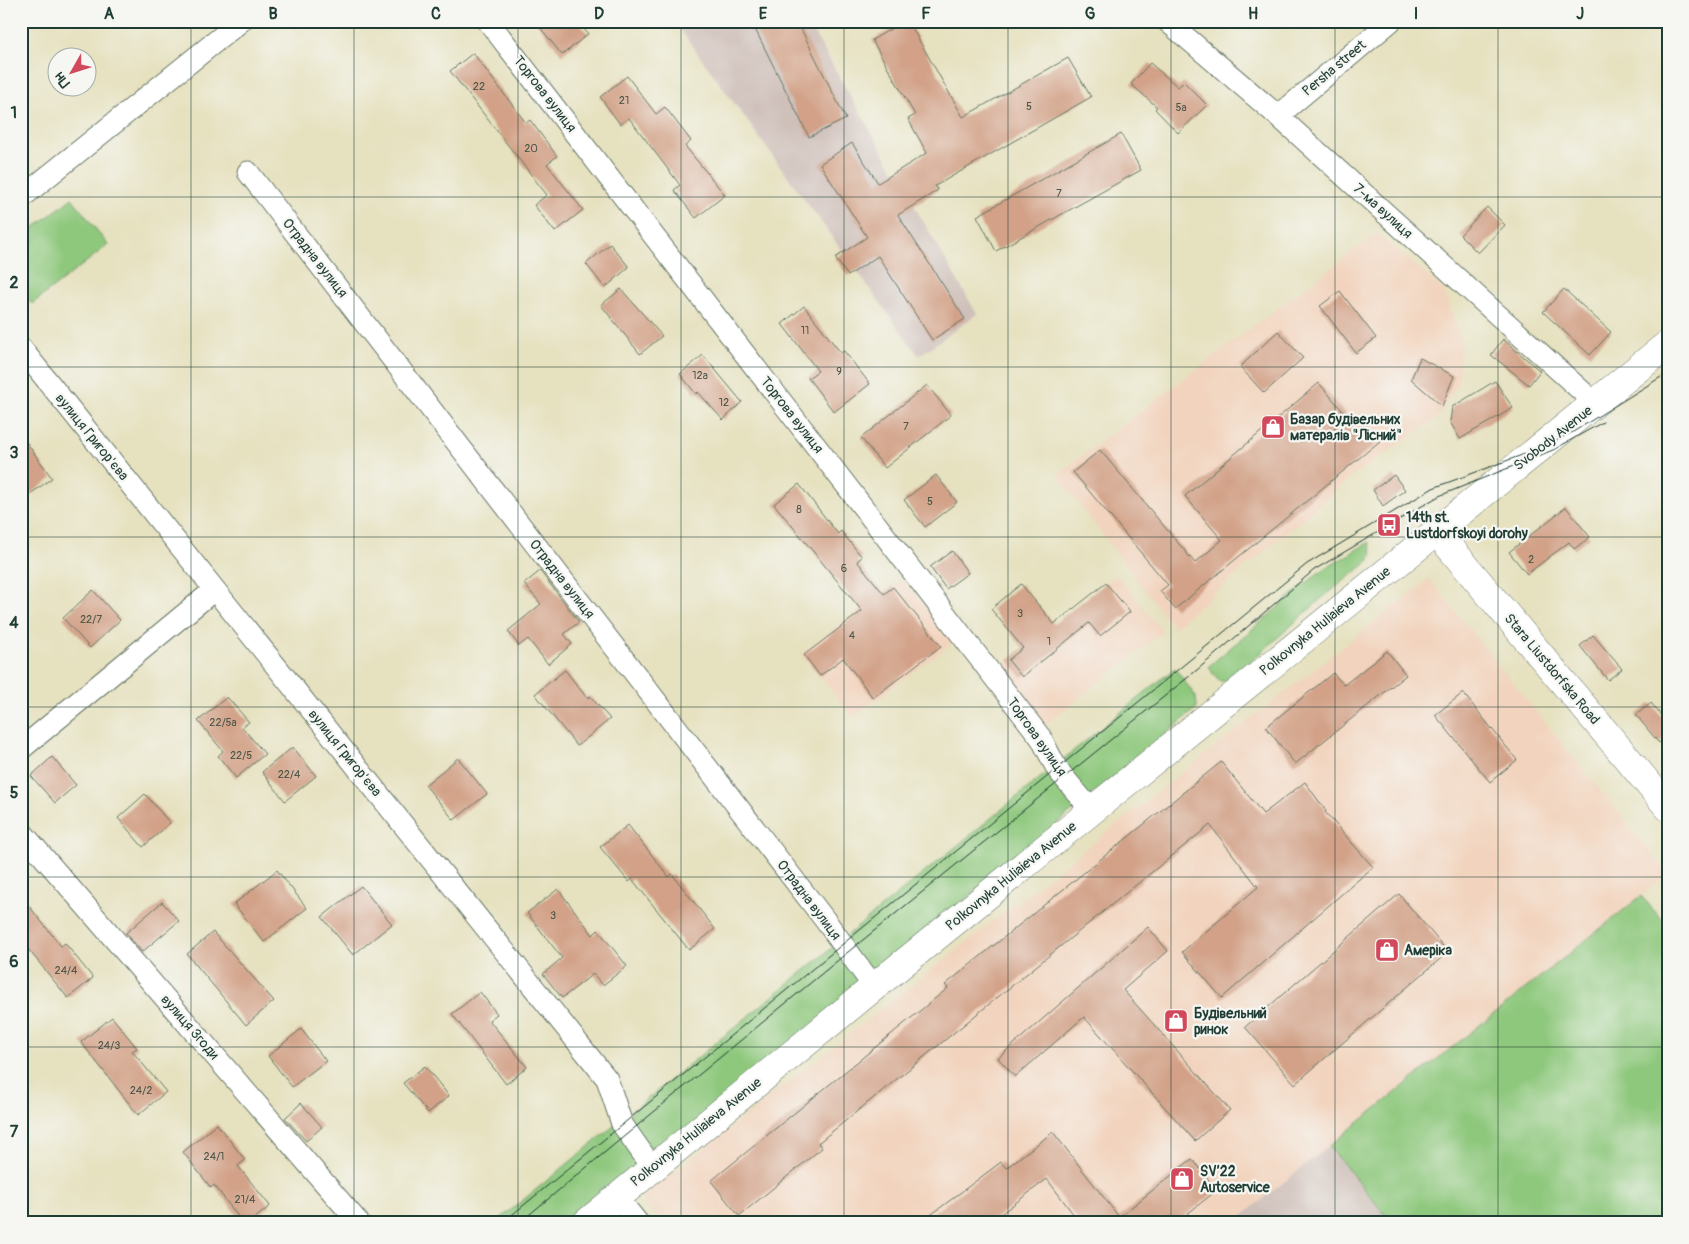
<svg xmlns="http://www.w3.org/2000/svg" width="1689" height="1244" viewBox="0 0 1689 1244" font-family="Pangolin,sans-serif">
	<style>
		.built { fill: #f2d4be }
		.industrial { fill: #cfc0ba }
		.green { fill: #8ec87d; stroke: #568258 }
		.building { fill: #d2a187 }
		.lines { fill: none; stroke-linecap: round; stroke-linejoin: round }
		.street-casing { stroke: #657665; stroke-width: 23 }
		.secondary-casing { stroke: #657665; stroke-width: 29 }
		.street { stroke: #fff; stroke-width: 21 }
		.secondary { stroke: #fff; stroke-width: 28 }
		.tram { stroke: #1f3d34; stroke-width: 1 }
		.grid { fill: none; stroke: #1f3d34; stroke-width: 1; stroke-opacity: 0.55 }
		.labels { text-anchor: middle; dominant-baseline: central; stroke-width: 4.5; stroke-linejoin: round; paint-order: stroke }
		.number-label { font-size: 11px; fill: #4c5649 }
		.street-label { font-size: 14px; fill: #1f3d34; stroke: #f6f6f2 }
		.poi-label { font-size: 14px; font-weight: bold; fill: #1f3d34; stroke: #f6f6f2; text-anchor: start }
		.neatline { fill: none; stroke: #1f3d34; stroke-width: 2 }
		.grid-label { font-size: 16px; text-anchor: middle; font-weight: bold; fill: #1f3d34 }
	</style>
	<rect width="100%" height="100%" fill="#f6f6f2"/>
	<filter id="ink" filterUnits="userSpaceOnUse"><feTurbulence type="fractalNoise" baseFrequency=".02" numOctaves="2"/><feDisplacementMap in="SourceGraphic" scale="10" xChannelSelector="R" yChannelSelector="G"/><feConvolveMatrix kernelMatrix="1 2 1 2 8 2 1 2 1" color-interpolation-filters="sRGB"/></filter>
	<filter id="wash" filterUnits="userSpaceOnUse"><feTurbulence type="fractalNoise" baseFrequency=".0096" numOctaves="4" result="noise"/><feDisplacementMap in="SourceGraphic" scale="20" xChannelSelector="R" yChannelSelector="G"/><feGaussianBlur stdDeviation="1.12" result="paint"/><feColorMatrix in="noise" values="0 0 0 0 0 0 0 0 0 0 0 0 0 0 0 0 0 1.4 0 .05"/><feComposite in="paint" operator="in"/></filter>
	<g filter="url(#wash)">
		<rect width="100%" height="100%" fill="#e6e1bf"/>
		<path class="built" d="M1377 233 1444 290 1461 343 1459 381 1437 418 1354 475 1174 628 1057 475Z
			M1117 575 1163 632 1040 729 997 669Z
			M903 578 956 640 853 717 801 654Z
			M1429 579 1668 874 1233 1223H661L641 1198Z"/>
		<path class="industrial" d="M674 21H807L977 314 919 356Z
			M1329 1146 1392 1223H1233Z"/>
		<path class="green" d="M72 198 108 245 32 304 21 289V238Z
			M1369 542 1372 553 1369 561 1321 599 1229 681H1220L1213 674 1209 666 1317 574Z
			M1175 668 1196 697 1197 708 574 1223H495Z
			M1641 896 1668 926V1223H1392L1329 1146Z"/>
		<g id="blocks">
			<path class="building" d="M535 21H578L588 34 562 55Z
				M751 21H797L846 119 809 137Z
				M904 21H908L963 117 1068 58 1091 97 935 186 938 190 898 215 965 319 932 340 878 256 848 276 835 258 867 237 820 164 852 143 878 183 927 153 908 119 915 115 872 40Z
				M473 53 526 123 530 120 557 156 547 164 583 210 555 232 534 205 547 195 450 71Z
				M1150 63 1178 87 1184 82 1207 105 1178 133 1155 109 1157 107 1131 84Z
				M627 76 656 114 665 107 691 141 685 146 725 195 696 218 674 190 680 185 629 118 620 124 600 97Z
				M1121 134 1141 170 996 251 977 216Z
				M1487 207 1505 225 1478 253 1460 235Z
				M610 244 629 267 605 288 586 264Z
				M621 289 662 336 640 354 601 305Z
				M1564 289 1611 332 1590 355 1543 312Z
				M1340 291 1376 338 1356 353 1320 306Z
				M804 306 841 353 844 351 870 384 834 412 808 378 818 371 782 324Z
				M1278 331 1303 358 1264 393 1240 367Z
				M1503 339 1540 371 1529 385 1491 355Z
				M703 355 742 402 723 420 698 392 696 394 680 374Z
				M1420 358 1454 376 1442 406 1411 379Z
				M1495 381 1513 408 1460 439 1450 422 1452 407Z
				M1319 383 1358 429 1365 423 1380 441 1175 609 1160 591 1168 585 1073 472 1100 450 1195 563 1222 540 1185 496Z
				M927 385 951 415 885 468 861 438Z
				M21 435 52 478 21 501Z
				M936 475 957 502 925 527 904 500Z
				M1394 475 1405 490 1383 506 1373 490Z
				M799 484 838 534 841 531 862 557 857 561 884 594 893 587 941 646 873 698 843 658 820 676 804 655 862 611 774 504Z
				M1566 507 1590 537 1574 549 1569 542 1527 574 1509 552Z
				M952 551 968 573 946 589 930 567Z
				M540 571 579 622 564 634 572 644 548 664 528 639 519 646 508 631 541 604 524 584Z
				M1106 583 1130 612 1100 636 1089 623 1022 677 1008 660 1023 648 991 609 1021 584 1054 624Z
				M93 590 120 620 90 648 63 618Z
				M1593 635 1622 669 1608 680 1580 646Z
				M1387 651 1406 675 1295 764 1266 727 1333 673 1344 685Z
				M565 670 587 698 590 696 610 719 577 746 535 694Z
				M1463 693 1517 760 1490 782 1435 715Z
				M227 697 249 722 242 727 265 754 236 778 218 756 223 751 198 721Z
				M1651 703 1668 724V736L1659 743 1636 715Z
				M293 747 316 776 285 801 262 772Z
				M52 757 76 785 55 803 31 776Z
				M458 758 487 794 454 820 425 785Z
				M1221 762 1263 814 1305 782 1326 811 1325 812 1373 867 1222 998 1182 952 1258 887 1210 825 818 1143 822 1148 739 1216 711 1181 948 988 945 985Z
				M145 794 170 823 143 847 118 818Z
				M628 825 669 877 672 874 715 929 689 950 632 879 629 882 600 847Z
				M277 870 307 908 264 942 234 904Z
				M361 886 392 924 353 955 322 917Z
				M558 889 593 935 598 930 627 966 603 985 593 974 562 998 543 974 562 958 527 913Z
				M1399 894 1448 952 1295 1084 1245 1027Z
				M21 896 61 946 65 943 93 978 68 998 28 949 21 954Z
				M162 902 179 921 142 952 126 933Z
				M1148 927 1168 951 1123 990 1230 1110 1195 1141 1084 1017 1015 1077 998 1058Z
				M213 932 274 1001 246 1025 187 954Z
				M480 992 497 1014 489 1020 527 1067 506 1084 452 1014Z
				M112 1017 137 1048 132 1051 166 1092 138 1115 81 1042Z
				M301 1029 326 1061 292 1087 268 1056Z
				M425 1066 449 1096 428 1113 403 1083Z
				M301 1103 322 1127 306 1141 285 1118Z
				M217 1124 245 1160 238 1166 270 1206 249 1223H243L214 1185 211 1188 183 1152Z
				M1053 1132 1119 1217 1192 1159 1217 1190 1176 1223H1080L1047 1179 989 1223H920L1001 1162 1006 1168Z"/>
		</g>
	</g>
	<g filter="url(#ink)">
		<use href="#blocks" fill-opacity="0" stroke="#657665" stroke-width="1"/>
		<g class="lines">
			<defs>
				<path id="street" d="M488 21 1041 738 1057 769 1092 811
					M1167 21 1278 116 1596 404
					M1278 116 1391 21
					M248 172 825 920 874 987
					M21 198 241 21
					M21 348 607 1079 622 1124 652 1167
					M21 749 214 590
					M21 831 359 1223
					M617 1197 638 1223"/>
				<path id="secondary" d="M1436 531 1668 807
					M586 1223 874 987 1668 344"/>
			</defs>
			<use href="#street" class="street-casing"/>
			<use href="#secondary" class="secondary-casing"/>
			<use href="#street" class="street"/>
			<use href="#secondary" class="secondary"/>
			<path class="tram" d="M502 1223 1307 564 1433 488 1541 448 1573 432 1661 377
				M519 1223 848 952 1197 670 1314 570 1439 496 1553 450 1603 422"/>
		</g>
	</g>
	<path class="grid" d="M191 21V1223M354 21V1223M518 21V1223M681 21V1223M844 21V1223M1008 21V1223M1171 21V1223M1335 21V1223M1498 21V1223M21 197H1668M21 367H1668M21 537H1668M21 707H1668M21 877H1668M21 1047H1668"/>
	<defs>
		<symbol id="shop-square" viewBox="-11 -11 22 22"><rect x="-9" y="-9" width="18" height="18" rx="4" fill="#d1495b" stroke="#f6f6f2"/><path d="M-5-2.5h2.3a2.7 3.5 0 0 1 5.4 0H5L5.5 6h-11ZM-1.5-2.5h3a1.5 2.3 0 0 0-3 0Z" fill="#fff"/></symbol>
		<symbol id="bus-square" viewBox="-11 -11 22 22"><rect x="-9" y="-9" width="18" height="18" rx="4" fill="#d1495b" stroke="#f6f6f2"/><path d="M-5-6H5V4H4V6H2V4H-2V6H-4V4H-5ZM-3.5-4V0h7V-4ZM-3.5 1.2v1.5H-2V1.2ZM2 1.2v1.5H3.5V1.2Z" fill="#fff"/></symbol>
	</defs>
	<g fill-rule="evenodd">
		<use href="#shop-square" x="1259" y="413" width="28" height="28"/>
		<use href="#bus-square" x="1375" y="511" width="28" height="28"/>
		<use href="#shop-square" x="1373" y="936" width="28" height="28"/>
		<use href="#shop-square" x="1162" y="1007" width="28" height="28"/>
		<use href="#shop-square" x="1168" y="1165" width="28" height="28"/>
	</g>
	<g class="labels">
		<g class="number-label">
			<text x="479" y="86">22</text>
			<text x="624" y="100">21</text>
			<text x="1029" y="106">5</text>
			<text x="1181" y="107">5а</text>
			<text x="531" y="148">20</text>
			<text x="1059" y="193">7</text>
			<text x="805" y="330">11</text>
			<text x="839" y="371">9</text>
			<text x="700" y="375">12а</text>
			<text x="724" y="402">12</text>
			<text x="906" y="426">7</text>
			<text x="930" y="501">5</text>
			<text x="799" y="509">8</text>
			<text x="1531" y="559">2</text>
			<text x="844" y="568">6</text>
			<text x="1020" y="613">3</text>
			<text x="91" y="619">22/7</text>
			<text x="852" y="635">4</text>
			<text x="1049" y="641">1</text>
			<text x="223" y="722">22/5а</text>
			<text x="241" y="755">22/5</text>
			<text x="289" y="774">22/4</text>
			<text x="553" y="915">3</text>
			<text x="66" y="970">24/4</text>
			<text x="109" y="1045">24/3</text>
			<text x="141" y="1090">24/2</text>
			<text x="214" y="1156">24/1</text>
			<text x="245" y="1199">21/4</text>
		</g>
		<g class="street-label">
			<text transform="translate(1334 68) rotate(-40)">Persha street</text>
			<text transform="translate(545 94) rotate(52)">Торгова вулиця</text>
			<text transform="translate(1383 211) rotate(42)">7-ма вулиця</text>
			<text transform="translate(315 258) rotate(52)">Отрадна вулиця</text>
			<text transform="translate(792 415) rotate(52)">Торгова вулиця</text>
			<text transform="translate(92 437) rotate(51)">вулиця Григор'єва</text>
			<text transform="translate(1553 438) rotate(-38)">Svobody Avenue</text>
			<text transform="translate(562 579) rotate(52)">Отрадна вулиця</text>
			<text transform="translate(1325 621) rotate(-39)">Polkovnyka Huliaieva Avenue</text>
			<text transform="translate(1552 669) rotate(50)">Stara Liustdorfska Road</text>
			<text transform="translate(1037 737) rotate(55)">Торгова вулиця</text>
			<text transform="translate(345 753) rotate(51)">вулиця Григор'єва</text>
			<text transform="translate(1011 876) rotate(-39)">Polkovnyka Huliaieva Avenue</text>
			<text transform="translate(809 900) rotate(53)">Отрадна вулиця</text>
			<text transform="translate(190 1027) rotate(49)">вулиця Згоди</text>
			<text transform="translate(696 1132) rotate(-39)">Polkovnyka Huliaieva Avenue</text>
		</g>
		<g class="poi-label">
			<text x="1290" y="419">Базар будівельних<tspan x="1290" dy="16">матералів "Лісний"</tspan></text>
			<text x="1406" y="517">14th st.<tspan x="1406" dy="16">Lustdorfskoyi dorohy</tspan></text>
			<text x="1404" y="950">Амеріка</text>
			<text x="1194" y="1013">Будівельний<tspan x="1194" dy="16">ринок</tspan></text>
			<text x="1200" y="1171">SV’22<tspan x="1200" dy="16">Autoservice</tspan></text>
		</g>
	</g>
	<rect width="1689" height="1244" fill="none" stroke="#f6f6f2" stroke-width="55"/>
	<g transform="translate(72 72) rotate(231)"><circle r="24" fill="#f6f6f2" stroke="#a0aca6"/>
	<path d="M0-4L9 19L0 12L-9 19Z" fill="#d1495b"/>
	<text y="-8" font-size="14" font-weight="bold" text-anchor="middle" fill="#1f3d34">Пн</text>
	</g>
	<rect x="28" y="28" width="1634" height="1188" class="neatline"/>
	<g class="grid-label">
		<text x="109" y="19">A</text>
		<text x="273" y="19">B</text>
		<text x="436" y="19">C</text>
		<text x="599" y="19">D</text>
		<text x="763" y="19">E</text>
		<text x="926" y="19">F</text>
		<text x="1090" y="19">G</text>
		<text x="1253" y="19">H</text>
		<text x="1416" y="19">I</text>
		<text x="1580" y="19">J</text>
		<text x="14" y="118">1</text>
		<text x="14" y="288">2</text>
		<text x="14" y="458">3</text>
		<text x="14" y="628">4</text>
		<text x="14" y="798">5</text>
		<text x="14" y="967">6</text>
		<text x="14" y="1137">7</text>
	</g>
</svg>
